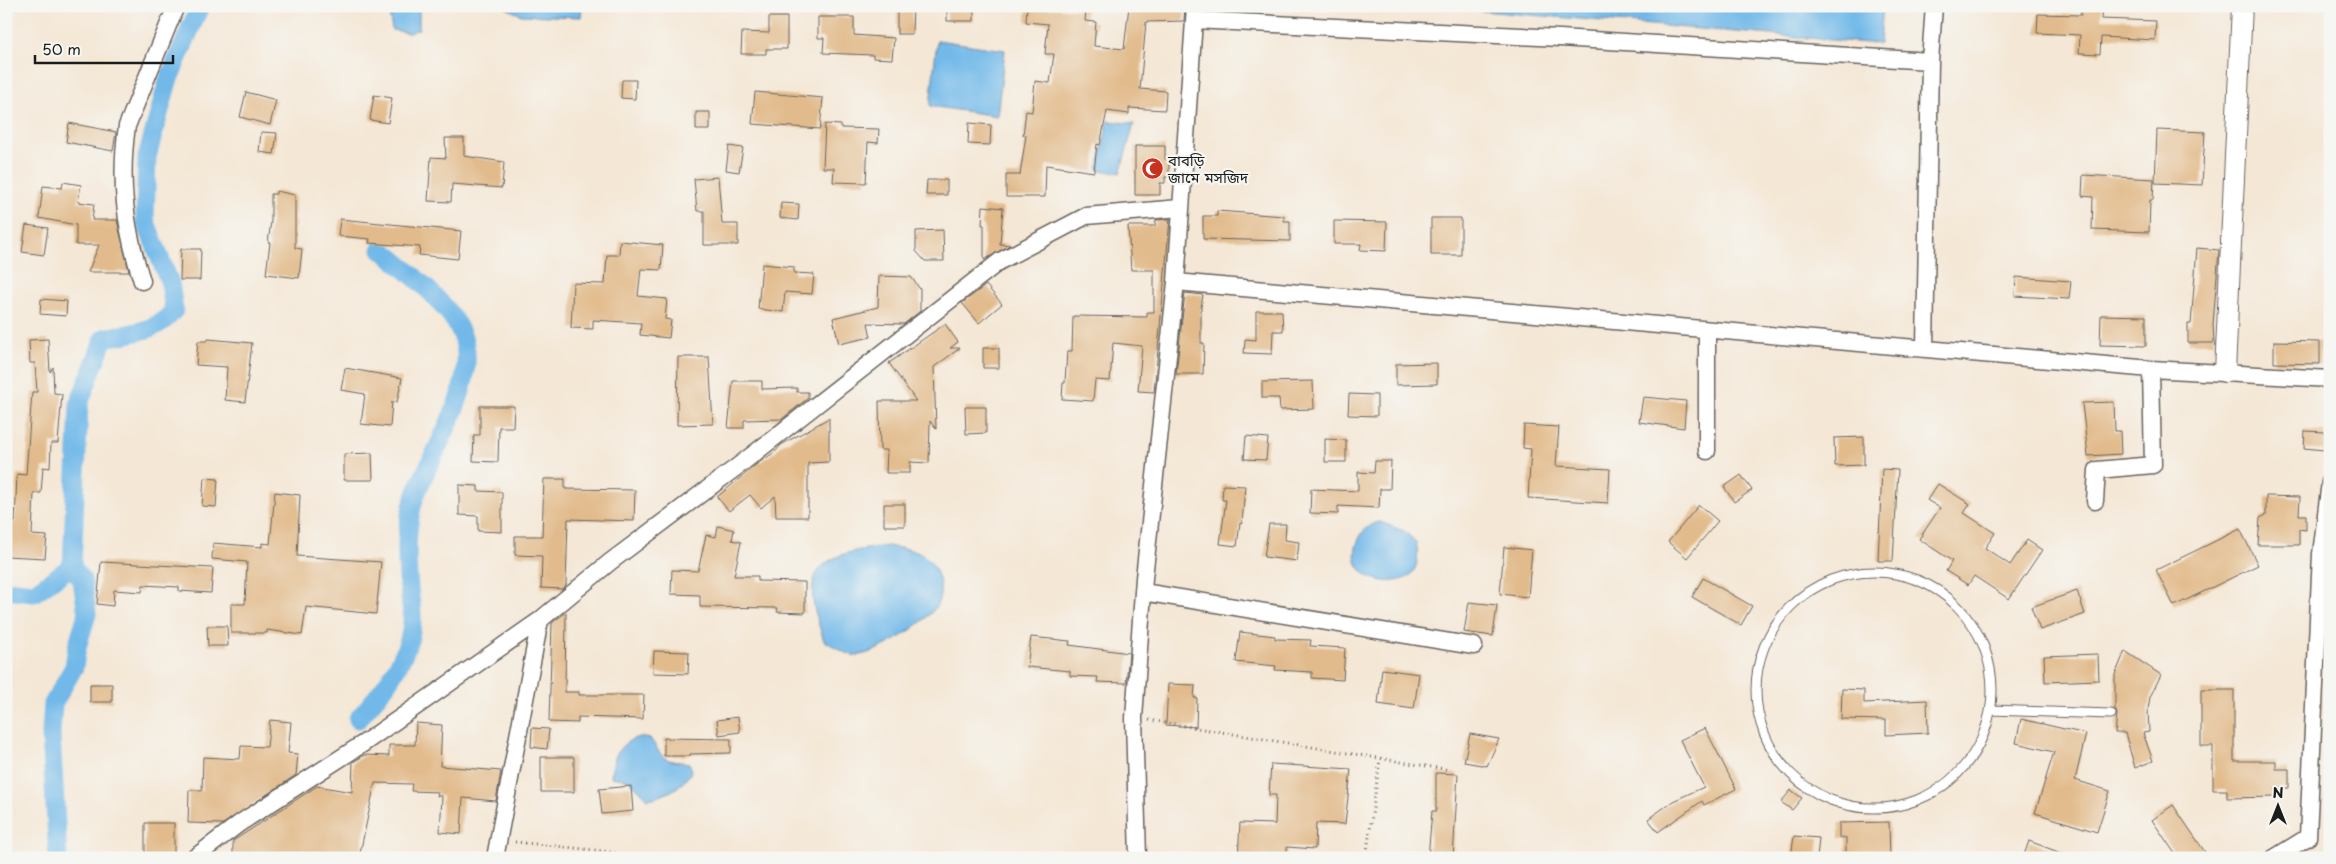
<svg xmlns="http://www.w3.org/2000/svg" width="2336" height="864" viewBox="0 0 2336 864" font-family="'Playpen Sans','Noto Sans Bengali',sans-serif">
	<style>
		.water { fill: #72b9e9; stroke: #476a82 }
		.lines { fill: none; stroke-linecap: round; stroke-linejoin: round }
		.canal { stroke: #72b9e9; stroke-width: 19 }
		.building { fill: #e2bb8c }
		.service-casing { stroke: #68635d; stroke-width: 11 }
		.minor-casing { stroke: #68635d; stroke-width: 19 }
		.tertiary-casing { stroke: #68635d; stroke-width: 22 }
		.path { stroke: #68635d; stroke-width: 3; stroke-dasharray: 1 4; stroke-linecap: butt }
		.service { stroke: #fff; stroke-width: 9 }
		.minor { stroke: #fff; stroke-width: 16 }
		.tertiary { stroke: #fff; stroke-width: 20 }
		.labels { text-anchor: middle; dominant-baseline: central; stroke-width: 4.5; stroke-linejoin: round; paint-order: stroke }
		.poi-label { font-size: 15px; fill: #1c1c1c; stroke: #f6f6f2; text-anchor: start }
	</style>
	<rect width="100%" height="100%" fill="#f6f6f2"/>
	<filter id="ink" filterUnits="userSpaceOnUse"><feTurbulence type="fractalNoise" baseFrequency=".02" numOctaves="2"/><feDisplacementMap in="SourceGraphic" scale="10" xChannelSelector="R" yChannelSelector="G"/><feConvolveMatrix kernelMatrix="1 2 1 2 8 2 1 2 1" color-interpolation-filters="sRGB"/></filter>
	<filter id="wash" filterUnits="userSpaceOnUse"><feTurbulence type="fractalNoise" baseFrequency=".0096" numOctaves="4" result="noise"/><feDisplacementMap in="SourceGraphic" scale="20" xChannelSelector="R" yChannelSelector="G"/><feGaussianBlur stdDeviation="1.12" result="paint"/><feColorMatrix in="noise" values="0 0 0 0 0 0 0 0 0 0 0 0 0 0 0 0 0 1.4 0 .05"/><feComposite in="paint" operator="in"/></filter>
	<g filter="url(#wash)">
		<rect width="100%" height="100%" fill="#f4e7d5"/>
		<path class="water" d="M388 6H419V29L409 33 392 30Z
			M502 6H582L581 17 521 15Z
			M1423 6H1883L1880 44Z
			M937 40 1005 50 997 116 930 106Z
			M1108 121 1134 124 1120 173 1098 170Z
			M1380 522 1404 531 1416 542C1418 550 1419 564 1413 572 1401 590 1342 583 1358 541 1363 530 1368 524 1380 522Z
			M888 546C896 548 906 548 914 551 936 557 948 589 935 608 924 624 872 659 852 655 843 653 833 645 824 641 819 624 810 603 813 584 818 553 863 549 888 546Z
			M639 737 650 738C665 760 660 760 689 763L692 770C684 787 665 796 648 799L629 780 611 777C613 756 619 743 639 737Z"/>
		<g class="lines">
			<path class="canal" d="M6 590 34 593 72 566 79 404 104 338C130 333 157 333 174 310L170 283 145 220 147 157 168 81 200 6
				M358 719C379 695 399 672 409 640 415 617 411 610 409 588 406 557 405 523 416 494 432 452 477 386 464 341 455 308 407 270 381 249
				M58 858 51 733 53 704 74 667 77 647 87 614 82 580 72 566"/>
		</g>
		<g id="blocks">
			<path class="building" d="M897 6H913L912 34H897Z
				M947 6H974V21H947Z
				M1129 6H1185L1184 21 1146 22 1140 89 1166 91 1165 110 1129 108V114L1107 111 1100 145 1097 144 1094 172 1046 165 1045 197H1006V175H1020L1026 135H1023L1026 111 1032 112 1035 81 1050 83 1054 54H1045L1048 24 1026 22 1027 7 1086 10 1085 21 1096 22 1094 46 1124 49Z
				M2081 6H2102L2101 19 2156 21 2155 40 2101 37 2100 54 2079 53 2080 35 2037 33 2038 14 2081 15Z
				M769 17H787V49H766V54H741L742 32 769 33Z
				M818 17H854V35L894 38 892 59 873 58V55L823 53 824 38H818Z
				M622 80H636L635 99 621 98Z
				M246 92 276 100 270 125 240 117Z
				M755 92 823 98 820 129 752 124Z
				M374 95 392 98 388 123 370 120Z
				M696 112H710V130H696Z
				M69 123 116 132 113 151 66 142Z
				M969 123 991 125 990 145 968 144Z
				M825 124 841 125V128L879 129 878 143 868 142 866 183 833 182 834 168H823Z
				M2157 130 2205 132 2202 185 2155 183Z
				M261 132 277 133 274 154 259 152Z
				M445 138H464V156L504 162 502 188 452 184 451 202 428 201 431 157 446 158Z
				M729 146 743 148 739 172 726 170Z
				M1135 146H1165V159H1169V177H1165V183H1160V195H1135Z
				M2083 175 2154 179 2153 200H2150L2149 232 2092 230 2093 197 2082 196Z
				M718 177 722 224H738V245H704V211H697L694 179Z
				M927 180H947V195H926Z
				M63 182 81 185 78 202 94 204 92 220H117L129 272H88L99 245H76V225L39 218 43 186 62 188Z
				M276 191 295 195V248L302 249 299 278 266 274 270 243 268 242 271 222V194H276Z
				M781 203 799 204 798 220 780 218Z
				M983 206 1003 208 1000 244 1010 245 984 260V225H982Z
				M1217 211 1284 216V221H1290V241L1203 239V216H1217Z
				M1431 218H1461V255H1431Z
				M340 219 461 231 458 259 419 255 420 247 369 243 370 239 338 236Z
				M1170 219 1154 392 1138 391 1142 346 1113 343 1110 381 1095 380 1093 401 1062 399 1063 383H1065L1067 351H1072L1073 316 1147 317V312H1154V270H1131L1128 226H1155L1156 220Z
				M1334 221 1387 222 1386 251 1360 250 1361 244H1334Z
				M26 225 48 228 44 255 22 252Z
				M943 230 944 261H925L916 251V231Z
				M620 241 663 245 661 270 641 269 638 296 667 299 665 319 671 320 669 338 640 335 641 323 593 320V329L571 328 573 283 605 284 607 255H619Z
				M2197 248 2219 250 2213 324 2214 343H2188V324H2191Z
				M181 249H201L200 280H180Z
				M762 264 794 267V273L814 274 812 294 785 292 783 312 758 309Z
				M879 276 911 277 920 289V311L904 324 868 323 871 337 839 344 833 318 878 307Z
				M2016 277 2071 281 2069 299 2015 296Z
				M986 285 1002 304 979 323 962 303Z
				M1185 293 1203 295 1201 307V343H1204L1203 374H1176Z
				M41 299 67 301 66 316 40 314Z
				M1256 311H1282L1283 331H1273L1272 354 1244 353 1245 339 1256 340Z
				M2101 315 2146 316V346L2100 345Z
				M945 324 958 342 950 348H960L934 367 936 429 930 421 929 463 910 462V473H886L887 450H880L879 401H916L889 363Z
				M48 339 50 372 53 367 54 393 62 394 58 443H51L50 468 43 467 41 493H34L32 535 47 536 45 558 6 556V520L15 522 17 474 26 475 32 392H37L35 363H30L29 340Z
				M208 339 252 343 245 402 225 400 227 367 196 365 198 341H207Z
				M2274 341 2320 342V364L2274 363Z
				M983 348H999V368H983Z
				M678 357H709L713 424 677 425Z
				M1437 363V384L1396 385V364Z
				M345 368 402 378 397 402H392L390 427 361 424 365 394 341 390Z
				M733 381H762V389L797 388V392H808V398L782 419 744 420V428H728Z
				M1313 381 1314 409 1280 410 1279 398H1262V382Z
				M1349 394 1377 395V416L1348 415Z
				M1643 397 1686 401 1684 428 1639 422Z
				M2114 402 2115 431H2120L2121 454 2088 456 2082 403Z
				M480 406H514L513 427H499L498 462 473 461 474 435H480Z
				M965 407H986V433L966 434Z
				M829 418V462L808 463V517H776L775 496 761 508 750 495 729 511 717 497 757 464 775 452 781 445Z
				M1524 425 1559 427 1556 466 1610 469 1608 503 1528 498 1531 449 1523 448Z
				M2305 431 2325 432 2324 450 2304 448Z
				M1246 436 1268 438 1266 460 1244 459Z
				M1864 437V465L1835 466 1834 438Z
				M1325 439 1346 440V462H1325Z
				M372 453 373 480H344V454Z
				M1375 461H1391L1390 489H1380L1379 508 1338 506V514L1310 513 1311 489 1358 491V472L1374 473Z
				M1882 469 1898 470 1893 561H1878Z
				M1741 475 1752 490 1734 502 1724 487Z
				M204 478 218 479 216 507 202 506Z
				M544 479H565V489L635 490 634 521 568 519 566 585 562 589 541 588 542 556 515 555V536H542Z
				M1938 484 1970 504 1964 513 1995 533 1985 548 2010 565 2027 540 2042 550 2009 599 1974 576 1968 585 1946 571 1952 561 1919 539 1940 508 1927 500Z
				M459 485 478 486V491L502 492V532L478 531V516L459 515Z
				M1223 485 1245 486 1242 524 1240 523 1237 546 1220 544 1226 500H1222Z
				M275 492 300 495 297 556 381 562 376 614 306 607 302 635 267 630V633H231V604H245L247 562 212 559 213 543 262 547V543L270 544Z
				M2266 496 2300 497 2299 515H2306V530L2299 529V545H2258L2260 518 2266 515Z
				M884 504H905V526H884Z
				M1699 505 1718 521 1687 558 1668 542Z
				M1269 524H1286L1285 540 1299 542 1297 561 1264 557Z
				M718 526 734 530 732 540 741 542 734 576H758V581L805 582V613L777 612 778 608 700 607V595L671 594 672 570 698 571 706 535 716 537Z
				M2240 529 2258 565 2174 606 2156 570Z
				M1504 547 1532 550 1528 597 1500 594Z
				M101 562 213 568 211 593 179 591V587L143 585 142 592 114 590 113 606 97 604Z
				M1703 578 1752 606 1741 625 1692 597Z
				M2077 591 2085 614 2040 630 2031 607Z
				M1469 602 1497 605 1493 636 1464 632Z
				M566 612 565 692H579V695H644L643 719 578 717V723L549 722 552 623Z
				M207 626H227L228 646H208Z
				M1240 632 1275 636V639L1311 640 1310 646 1345 648 1343 680 1312 678V672L1275 670 1276 666 1236 662Z
				M1031 637 1070 641 1069 645 1129 653 1126 683 1097 682 1098 677 1070 676V671L1027 667Z
				M654 651 689 652 688 674 653 673Z
				M2125 651 2161 675 2150 697 2148 709 2149 732 2143 733 2153 761 2135 768 2125 733H2115L2117 714 2115 709V675Z
				M2098 654 2099 680 2045 682 2044 656Z
				M1382 669 1419 674 1414 709 1378 704Z
				M90 684H112V702H90Z
				M1168 684 1195 685 1194 698H1197L1196 727 1166 725Z
				M1842 689 1864 690V703L1927 700 1928 733 1886 735V720L1841 719Z
				M2201 690H2234V761H2276V769H2289V788H2276V797L2227 798V790H2213V746H2201Z
				M738 717 740 732 719 735 717 720Z
				M2021 719 2086 734 2075 780 2110 791 2097 832 2035 813 2054 752 2016 743Z
				M270 720 291 722 288 753 298 754 296 775 223 824 188 823 189 790 202 791 203 757 240 759 241 746 267 747Z
				M416 723 442 725 440 766 501 771 496 801 463 798 461 834 440 832 442 796H437L438 792 411 791 412 784 375 783 359 858H257L233 854V841L317 786 352 792 353 762 365 755 389 756V745H415Z
				M532 728 549 729 547 749 531 747Z
				M1705 728 1736 789 1704 805 1702 801 1658 832 1648 819 1673 801 1704 787 1680 740Z
				M1470 734 1499 739 1487 766 1464 762Z
				M664 738 731 739V753L690 754V756H664Z
				M541 757H574V792H541Z
				M1271 764 1351 769 1345 824 1316 823 1315 849 1287 847V858H1238L1240 823 1275 824 1276 795H1269Z
				M1436 773 1458 774 1453 858H1428L1432 811H1436Z
				M631 786 633 811 602 814 599 789Z
				M1791 790 1802 798 1792 810 1781 802Z
				M2173 805 2209 858H2178L2152 820Z
				M1889 822 1890 858H1846V838H1839V823Z
				M145 823H174V858H145Z
				M1794 836 1819 838 1817 858H1791Z
				M2029 841 2069 856V858H2023Z"/>
		</g>
	</g>
	<g filter="url(#ink)">
		<use href="#blocks" fill-opacity="0" stroke="#68635d" stroke-width="1"/>
		<g class="lines">
			<defs>
				<path id="service" d="M1756 690a118 118 0 1 1 236 0a118 118 0 1 1-236 0Z
					M1991 710 2111 714"/>
				<path id="minor" d="M1194 20 1560 38 1930 61
					M142 281C125 228 119 181 127 126L176 6
					M1176 282 2151 369 2330 379
					M1925 348 1930 61 1934 6
					M1707 451V330
					M2095 501 2097 470 2153 465 2151 369
					M1143 592 1474 646
					M194 858 240 823 364 743 540 620 610 562 742 463 1000 261 1086 216 1180 208
					M495 858 540 620
					M1138 858 1134 718 1144 578 1176 282 1195 6
					M2274 858 2308 837 2321 554 2330 482"/>
				<path id="tertiary" d="M2225 372 2242 6"/>
			</defs>
			<use href="#service" class="service-casing"/>
			<use href="#minor" class="minor-casing"/>
			<use href="#tertiary" class="tertiary-casing"/>
			<path class="path" d="M1149 720 1450 770
				M515 842 604 851 640 858
				M1366 858 1380 759"/>
			<use href="#service" class="service"/>
			<use href="#minor" class="minor"/>
			<use href="#tertiary" class="tertiary"/>
		</g>
	</g>
	<defs>
		<symbol id="mosque-disc" viewBox="-11 -11 22 22"><circle r="9.5" fill="#c8321e" stroke="#f6f6f2"/><path d="M3.5-4.9A6 6 0 1 0 3.5 4.9A5 5 0 1 1 3.5-4.9Z" fill="#fff"/></symbol>
	</defs>
	<g fill-rule="evenodd">
		<use href="#mosque-disc" x="1140" y="156" width="25" height="25"/>
	</g>
	<g class="labels">
		<g class="poi-label">
			<text x="1168" y="159">বাবড়ি<tspan x="1168" dy="17">জামে মসজিদ</tspan></text>
		</g>
	</g>
	<rect width="2336" height="864" fill="none" stroke="#f6f6f2" stroke-width="25"/>
	<g transform="translate(2278 806)" stroke="#f6f6f2" stroke-width="4" paint-order="stroke">
	<path d="M0-4L9 19L0 12L-9 19Z" fill="#1c1c1c"/>
	<text y="-8" font-size="14" font-weight="bold" text-anchor="middle" fill="#1c1c1c">N</text>
	</g>
	<path d="M35 55v8h138v-8" fill="none" stroke="#1c1c1c" stroke-width="2.5"/>
	<text x="42" y="55" font-size="15" fill="#1c1c1c" stroke="#f6f6f2" stroke-width="4" paint-order="stroke">50 m</text>
</svg>
